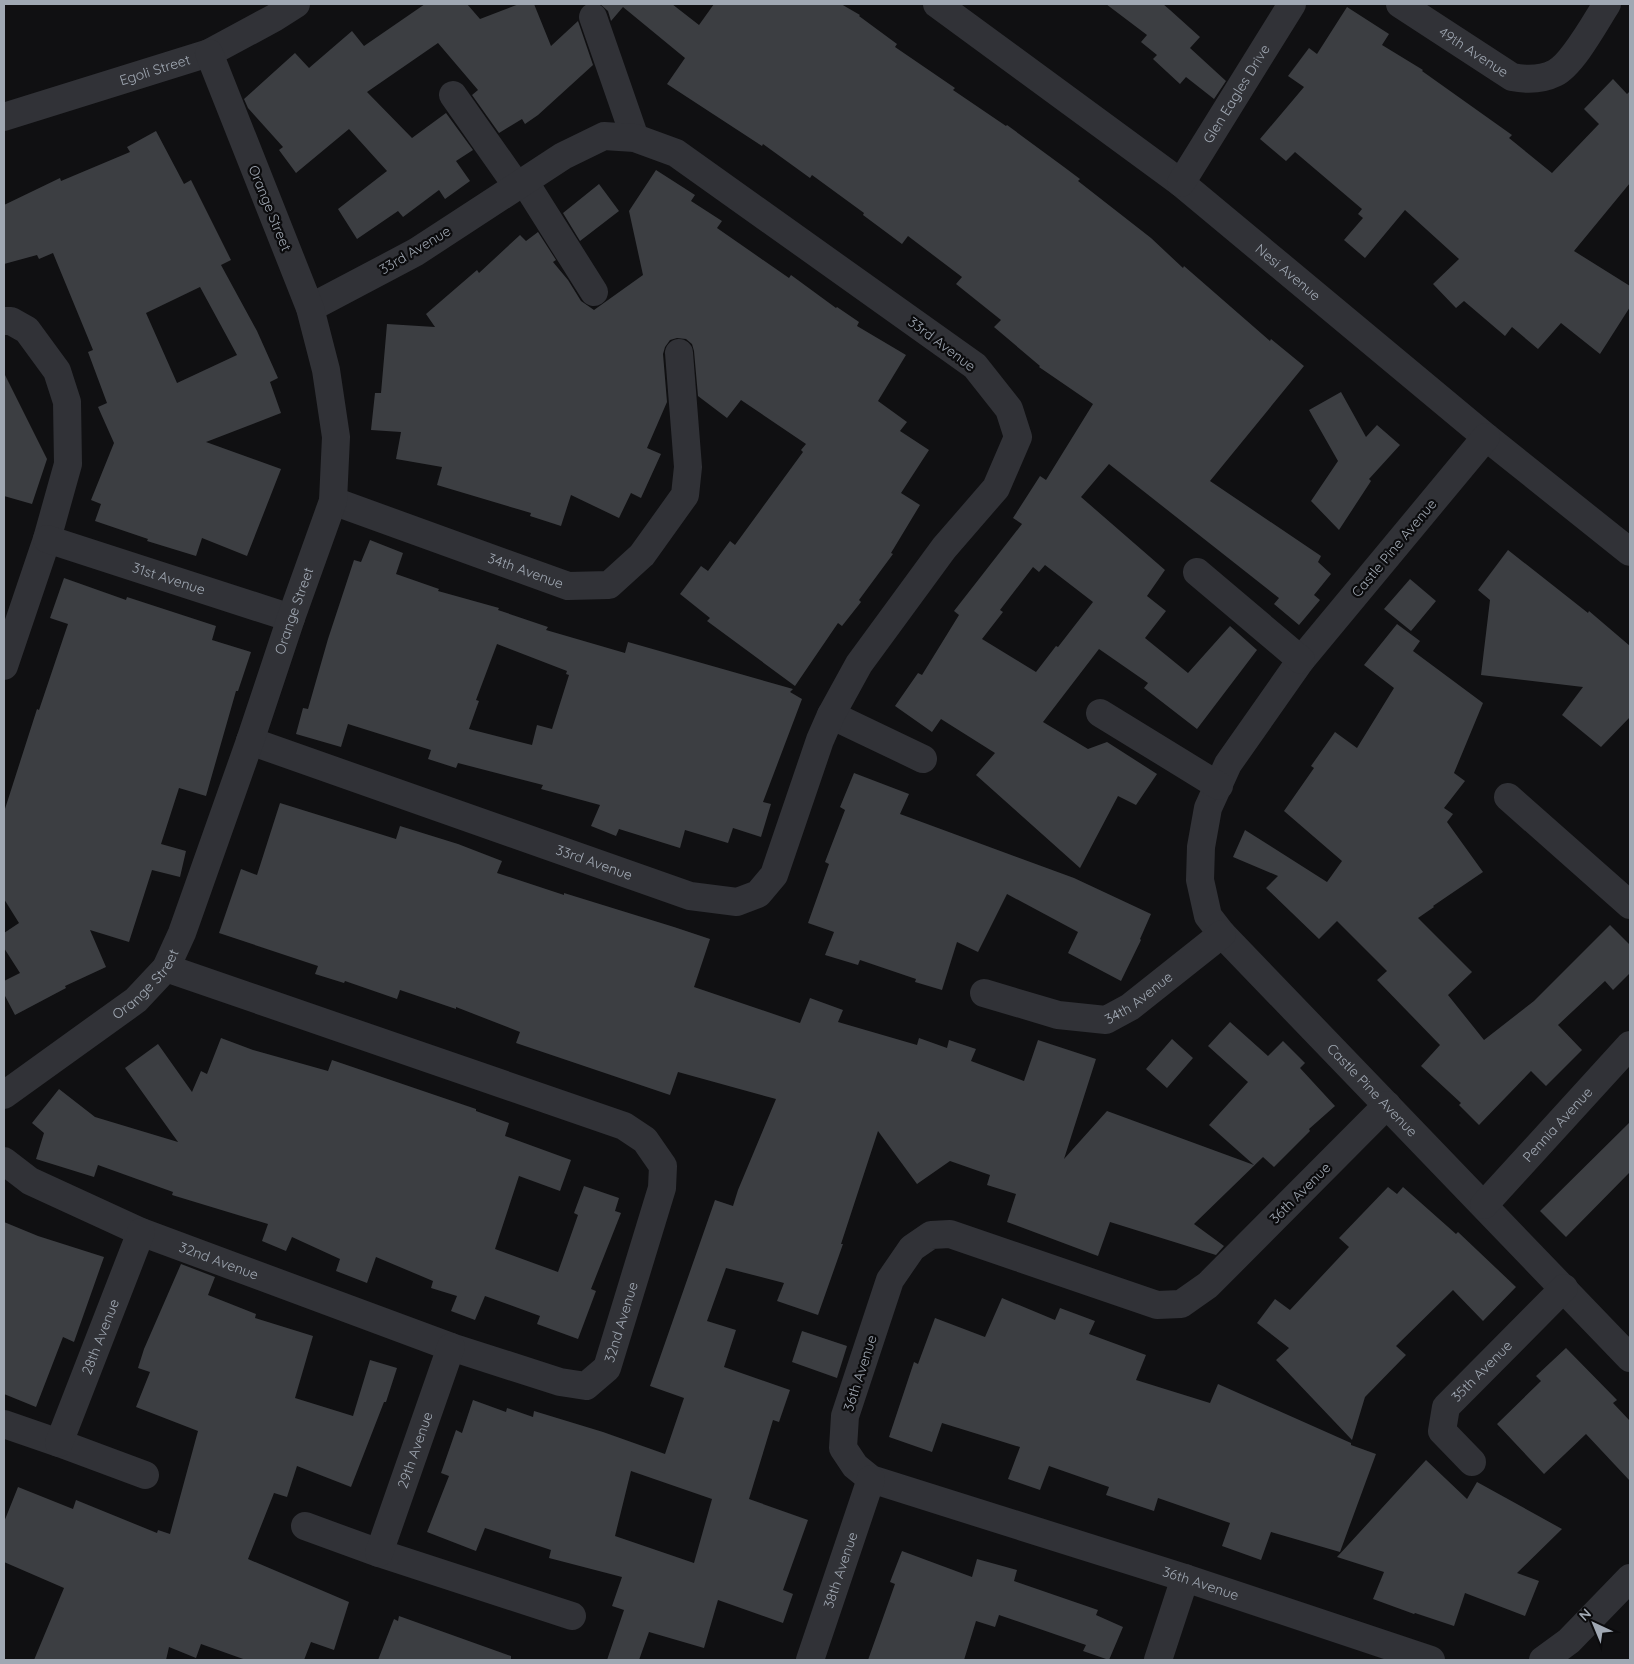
<svg xmlns="http://www.w3.org/2000/svg" width="1634" height="1664" viewBox="0 0 1634 1664" font-family="Quicksand,sans-serif">
	<style>
		.building { fill: #3c3e42; fill-rule: evenodd }
		.lines { fill: none; stroke-linecap: round; stroke-linejoin: round }
		.minor { stroke: #313237; stroke-width: 28 }
		.labels { text-anchor: middle; dominant-baseline: central; stroke-width: 4.5; stroke-linejoin: round; paint-order: stroke }
		.street-label { font-size: 14px; fill: #a0a8b3; stroke: #0b0b0d }
	</style>
	<rect width="100%" height="100%" fill="#101012"/>
	<path class="building" d="M425 4H467L480 19 519 4H534L551 46 578 21 593 65 538 115 525 124 522 119 499 133 472 95 478 90 438 43 367 92 412 138 446 113 473 150 456 161 470 181 445 199 439 190 403 217 398 211 357 239 338 209 387 171 349 129 296 173 279 150 283 147 248 108 244 99 295 53 309 68 352 31 364 46Z
		M600 4H672L699 25 714 4H841L860 15 859 16 897 44 895 47 955 88 953 90 1006 126 1007 125 1064 167 1080 179 1078 181 1151 238 1183 268 1184 266 1270 341 1271 339 1304 366 1210 481 1321 556 1318 562 1331 574 1314 595 1320 600 1299 625 1274 604 1279 598 1109 464 1081 497 1165 570 1147 596 1166 611 1145 638 1188 673 1230 626 1257 650 1197 729 1144 688 1148 683 1099 649 1043 722 1088 749 1107 742 1157 774 1136 805 1118 796 1080 868 976 775 995 753 941 719 932 732 895 706 918 673 922 675 959 615 954 611 1022 524 1013 518 1040 476 1046 480 1093 404 1039 367 1040 366 994 327 1001 320 956 284 962 277 908 236 902 244 863 215 864 213 812 175 810 178 763 144 762 146 667 84 685 58 623 7 611 21 608 11ZM1045 565 1093 602 1058 647 1056 646 1036 672 982 639 1003 612 1000 610 1033 567 1039 572Z
		M1106 4H1163L1170 10 1200 37 1190 48 1226 81 1214 99 1186 77 1180 84 1153 59 1157 55 1141 42 1147 35Z
		M1347 7 1389 34 1382 45 1423 70 1422 71 1512 135 1509 138 1552 173 1599 124 1584 109 1613 79 1627 94 1630 91V183L1574 251 1630 286V307L1600 354 1561 323 1538 349 1512 327 1505 336 1464 301 1456 308 1433 284 1459 259 1405 210 1365 258 1344 240 1363 218 1358 214 1362 209 1295 152 1286 161 1260 139 1304 87 1288 76 1309 48 1317 54Z
		M156 131 184 184 191 180 231 260 221 265 257 331 278 378 270 382 281 413 206 442 281 469 247 556 202 538 196 556 147 541 148 539 95 521 101 504 91 500 114 443 98 407 107 403 88 352 93 350 53 253 39 259 37 255 4 264V205L60 178 61 181 130 152 127 147ZM200 287 237 355 177 383 146 313Z
		M656 170 695 195 691 201 722 221 717 228 789 278 791 275 836 308 837 307 859 322 857 326 906 355 878 401 907 422 900 431 929 450 901 493 920 505 891 553 893 554 859 600 861 602 842 626 838 623 795 686 707 621 710 618 680 594 701 566 708 571 730 541 735 545 803 452 801 450 806 444 741 400 727 418 698 396 694 351 692 344 686 339 677 338 670 340 665 347 663 354 667 402 647 448 661 454 641 498 631 493 619 518 571 495 561 526 530 516 531 513 437 485 442 467 396 459 401 432 371 430 375 393H381L387 324 435 327 426 314 477 270 479 273 520 235 526 241 538 232 556 260 553 262 568 280 581 301 594 310 643 275 629 211Z
		M599 184 619 211 580 241 563 213Z
		M4 373 47 459 32 504 4 496Z
		M1341 392 1366 437 1377 425 1400 445 1369 479 1371 481 1339 530 1311 501 1338 461 1309 410Z
		M370 540 403 553 396 574 439 589 438 591 499 608 498 610 548 627 546 630 625 653 628 642 793 689 790 692 802 699 763 802 771 804 761 837 733 828 728 843 685 830 680 848 619 829 616 836 591 826 600 805 541 789 543 785 458 763 456 768 428 759 431 750 348 724 341 747 296 734 303 708 308 709 328 639 354 560 361 562ZM497 644 567 671 566 674 569 675 552 729 537 725 532 745 469 729 479 701 476 700Z
		M1508 550 1588 613 1589 611 1630 646V717L1601 747 1562 715 1583 687 1481 675 1490 600 1478 590Z
		M64 578 126 600 127 597 216 626 212 640 251 652 238 691H236L206 796 179 788 161 844 186 851 180 877 152 870 129 942 90 930 106 967 65 986 66 988 15 1015 4 994V981L20 973 4 948V933L19 923 4 899V812L37 709 39 710 68 624 50 618Z
		M1410 579 1436 601 1411 631 1384 609Z
		M1397 624 1420 641 1413 651 1483 703 1454 773 1465 781 1444 808 1453 814 1447 822 1483 872 1433 906 1434 907 1418 918 1472 972 1448 995 1484 1040 1534 1001 1610 925 1630 945V973L1613 990 1605 981 1558 1025 1582 1050 1546 1086 1531 1071 1479 1125 1459 1105 1461 1103 1421 1066 1440 1045 1377 980 1387 971 1337 921 1319 939 1266 888 1278 876 1233 857 1245 830 1327 882 1342 861 1284 811 1314 768 1311 766 1335 732 1357 748 1394 688 1364 665Z
		M854 773 909 794 900 814 1074 878 1151 914 1140 939 1141 940 1121 981 1068 953 1078 932 1007 894 978 952 957 942 942 990 915 982 916 979 860 960 858 965 825 955 834 932 808 923 829 864 825 862 845 810 840 807Z
		M280 803 396 839 400 826 458 844 502 861 497 873 564 895V893L674 927 710 939 694 987 800 1023 810 998 843 1010 838 1022 917 1045 919 1038 947 1048 949 1040 976 1049 971 1061 1024 1081 1038 1040 1096 1059 1064 1159 1107 1111 1254 1165 1209 1125 1248 1082 1208 1046 1230 1022 1268 1056 1283 1041 1305 1063 1300 1068 1335 1106 1309 1129 1310 1131 1274 1167 1263 1157 1194 1224 1224 1246 1216 1255 1110 1222 1098 1256 1007 1222 1016 1194 987 1185 990 1175 950 1161 917 1184 878 1131 841 1244H843L818 1315 777 1301 784 1283 726 1268 707 1321 736 1330 724 1367 790 1390 779 1422 773 1420 749 1499 808 1520 783 1590 793 1594 783 1623 718 1600 704 1648 649 1632 639 1660H607L624 1610 612 1606 622 1577 549 1558 551 1550 485 1528 476 1551 427 1532 449 1476 441 1473 456 1430 462 1433 473 1400 506 1412 507 1408 533 1417 534 1411 603 1432 665 1454 684 1398 650 1386 715 1200 733 1206 738 1190 776 1099 678 1072 670 1095 516 1043 520 1032 456 1007V1009L400 990 397 999 345 981 344 983 315 974 318 966 219 933 241 869 257 875ZM631 1471 712 1499 694 1563 615 1536Z
		M221 1038 253 1050 328 1071 332 1060 476 1109V1111L509 1123 505 1136 571 1160 560 1191 519 1176 495 1249 558 1272 578 1215 574 1213 584 1186 619 1198 615 1211 621 1213 591 1289 596 1291 578 1339 537 1324 540 1316 485 1296 475 1320 451 1311 457 1296 431 1288 433 1281 376 1257 367 1283 336 1271 340 1259 292 1237 286 1251 262 1241 268 1224 172 1195 173 1192 98 1165 94 1177 36 1159 44 1133 32 1123 59 1089 95 1117 178 1142 125 1068 158 1044 192 1092 201 1071 207 1074Z
		M1172 1039 1193 1058 1167 1088 1146 1069Z
		M1630 1122V1172L1566 1237 1540 1211Z
		M1388 1187 1397 1194 1403 1187 1456 1234 1458 1232 1516 1287 1483 1321 1453 1290 1396 1346 1406 1355 1365 1397 1352 1440 1276 1360 1289 1348 1257 1323 1275 1299 1290 1310 1349 1247 1339 1238Z
		M4 1222 38 1236 104 1257 74 1342 63 1337 36 1407 4 1394Z
		M181 1264 215 1277 208 1295 256 1314 255 1318 313 1336 295 1398 353 1416 370 1360 397 1368 386 1402H384L351 1487 297 1466 287 1497 274 1493 248 1559 349 1602 334 1650 311 1642 304 1660H246L201 1644 196 1658 169 1647 166 1660H34L64 1588 4 1562V1522L18 1487 73 1509 76 1500 157 1533 158 1530 170 1534 198 1431 136 1407 150 1372 138 1368 144 1349Z
		M1002 1298 1055 1320 1060 1308 1095 1321 1089 1334 1146 1355 1136 1380 1210 1403 1218 1384 1351 1443V1445L1376 1454 1340 1552 1271 1532 1261 1560 1222 1546 1230 1523 1158 1498 1154 1511 1106 1495 1109 1487 1049 1466 1040 1490 1008 1479 1020 1447 942 1423 932 1452 889 1437 914 1362 918 1364 935 1318 985 1337Z
		M802 1331 847 1346 837 1378 792 1362Z
		M1566 1348 1617 1400 1613 1403 1630 1421V1481L1586 1434 1544 1474 1497 1424 1541 1381 1536 1376Z
		M1426 1460 1467 1499 1477 1482 1562 1529 1517 1573 1539 1581 1525 1616 1465 1593 1454 1626 1415 1613 1414 1614 1373 1599 1384 1572 1337 1557Z
		M902 1551 972 1577 977 1559 1017 1570 1014 1581 1098 1610 1096 1615 1123 1627 1109 1660 1083 1651 1086 1645 999 1615 995 1627 976 1621 964 1660H868L895 1584 890 1582Z
		M399 1616 511 1656V1660H378L394 1619 398 1621Z"/>
	<g class="lines">
		<g class="minor">
			<path id="s1" d="M937 4 1181 183 1486 437 1630 552"/>
			<path id="s2" d="M1400 4 1512 77C1527 80 1541 80 1555 73 1573 64 1596 21 1607 4"/>
			<path d="M593 17 635 138"/>
			<path d="M453 95 517 186"/>
			<path id="s3" d="M4 117 209 53 274 18 296 4"/>
			<path d="M524 181 594 292"/>
			<path id="s4" d="M1181 183 1292 4"/>
			<path d="M4 321H11L27 330 57 371 67 402 68 464 47 539 4 666"/>
			<path id="s5" d="M1486 437 1301 660 1228 764 1208 808 1201 847 1200 880 1208 916 1222 934 1630 1358"/>
			<path id="s6" d="M333 501 568 586 609 585 642 555 685 495 688 467 679 353"/>
			<path id="s7" d="M47 539 291 618"/>
			<path d="M1197 572 1301 660"/>
			<path d="M1100 713 1219 786"/>
			<path d="M831 715 923 759"/>
			<path id="s8" d="M250 741 690 896 737 902 758 894 774 875 820 740 831 715 859 664 944 548 996 488 1018 437 1009 409 975 366 676 153 635 138 604 136 563 156 416 252 310 308"/>
			<path d="M1508 797 1630 905"/>
			<path id="s9" d="M984 993 1058 1015 1106 1020 1130 1007 1222 934"/>
			<path id="s10" d="M4 1095 136 1000 166 968 182 933 250 741 291 618 333 501 336 437 326 370 310 308 209 53"/>
			<path id="s11" d="M1387 1105 1208 1285 1181 1304 1157 1305 950 1234 931 1235 912 1248 890 1280 845 1416 843 1448 855 1466 871 1479 1185 1578 1431 1660"/>
			<path id="s12" d="M4 1161 30 1181 141 1232 451 1347 560 1382 586 1386 607 1368 662 1188 663 1166 645 1140 624 1126 166 968"/>
			<path id="s13" d="M1484 1205 1630 1045"/>
			<path d="M4 1424 59 1443 145 1475"/>
			<path id="s14" d="M59 1443 141 1232"/>
			<path id="s15" d="M1472 1462 1442 1431 1446 1407 1564 1288"/>
			<path d="M305 1526 379 1553 572 1616"/>
			<path id="s16" d="M379 1553 451 1347"/>
			<path id="s17" d="M810 1660 871 1479"/>
			<path d="M1158 1660 1185 1578"/>
			<path d="M1543 1660 1569 1641 1630 1578"/>
		</g>
	</g>
	<g class="labels">
		<g class="street-label">
			<text stroke="none"><textPath href="#s2" startOffset="88">49th Avenue</textPath></text>
			<text stroke="none"><textPath href="#s3" startOffset="158">Egoli Street</textPath></text>
			<text stroke="none"><textPath href="#s4" startOffset="105">Glen Eagles Drive</textPath></text>
			<text transform="translate(270 208) rotate(68)">Orange Street</text>
			<text transform="translate(415 250) rotate(-31)">33rd Avenue</text>
			<text stroke="none"><textPath href="#s1" startOffset="442">Nesi Avenue</textPath></text>
			<text transform="translate(942 344) rotate(37)">33rd Avenue</text>
			<text transform="translate(1394 548) rotate(-50)">Castle Pine Avenue</text>
			<text stroke="none"><textPath href="#s6" startOffset="205">34th Avenue</textPath></text>
			<text stroke="none"><textPath href="#s7" startOffset="128">31st Avenue</textPath></text>
			<text stroke="none"><textPath href="#s10" startOffset="586">Orange Street</textPath></text>
			<text stroke="none"><textPath href="#s8" startOffset="365">33rd Avenue</textPath></text>
			<text stroke="none"><textPath href="#s10" startOffset="181">Orange Street</textPath></text>
			<text stroke="none"><textPath href="#s9" startOffset="165">34th Avenue</textPath></text>
			<text stroke="none"><textPath href="#s5" startOffset="814">Castle Pine Avenue</textPath></text>
			<text stroke="none"><textPath href="#s13" startOffset="109">Pennia Avenue</textPath></text>
			<text transform="translate(1300 1193) rotate(-45)">36th Avenue</text>
			<text stroke="none"><textPath href="#s12" startOffset="238">32nd Avenue</textPath></text>
			<text stroke="none"><textPath href="#s12" startOffset="702">32nd Avenue</textPath></text>
			<text stroke="none"><textPath href="#s14" startOffset="114">28th Avenue</textPath></text>
			<text stroke="none"><textPath href="#s15" startOffset="118">35th Avenue</textPath></text>
			<text transform="translate(860 1373) rotate(-72)">36th Avenue</text>
			<text stroke="none"><textPath href="#s16" startOffset="109">29th Avenue</textPath></text>
			<text stroke="none"><textPath href="#s17" startOffset="95">38th Avenue</textPath></text>
			<text stroke="none"><textPath href="#s11" startOffset="1174">36th Avenue</textPath></text>
		</g>
	</g>
	<rect width="1634" height="1664" fill="none" stroke="#a0a8b3" stroke-width="10"/>
	<g transform="translate(1594 1624) rotate(316)" stroke="#0b0b0d" stroke-width="4" paint-order="stroke">
	<path d="M0-4L9 19L0 12L-9 19Z" fill="#a0a8b3"/>
	<text y="-8" font-size="14" font-weight="bold" text-anchor="middle" fill="#a0a8b3">N</text>
	</g>
</svg>
